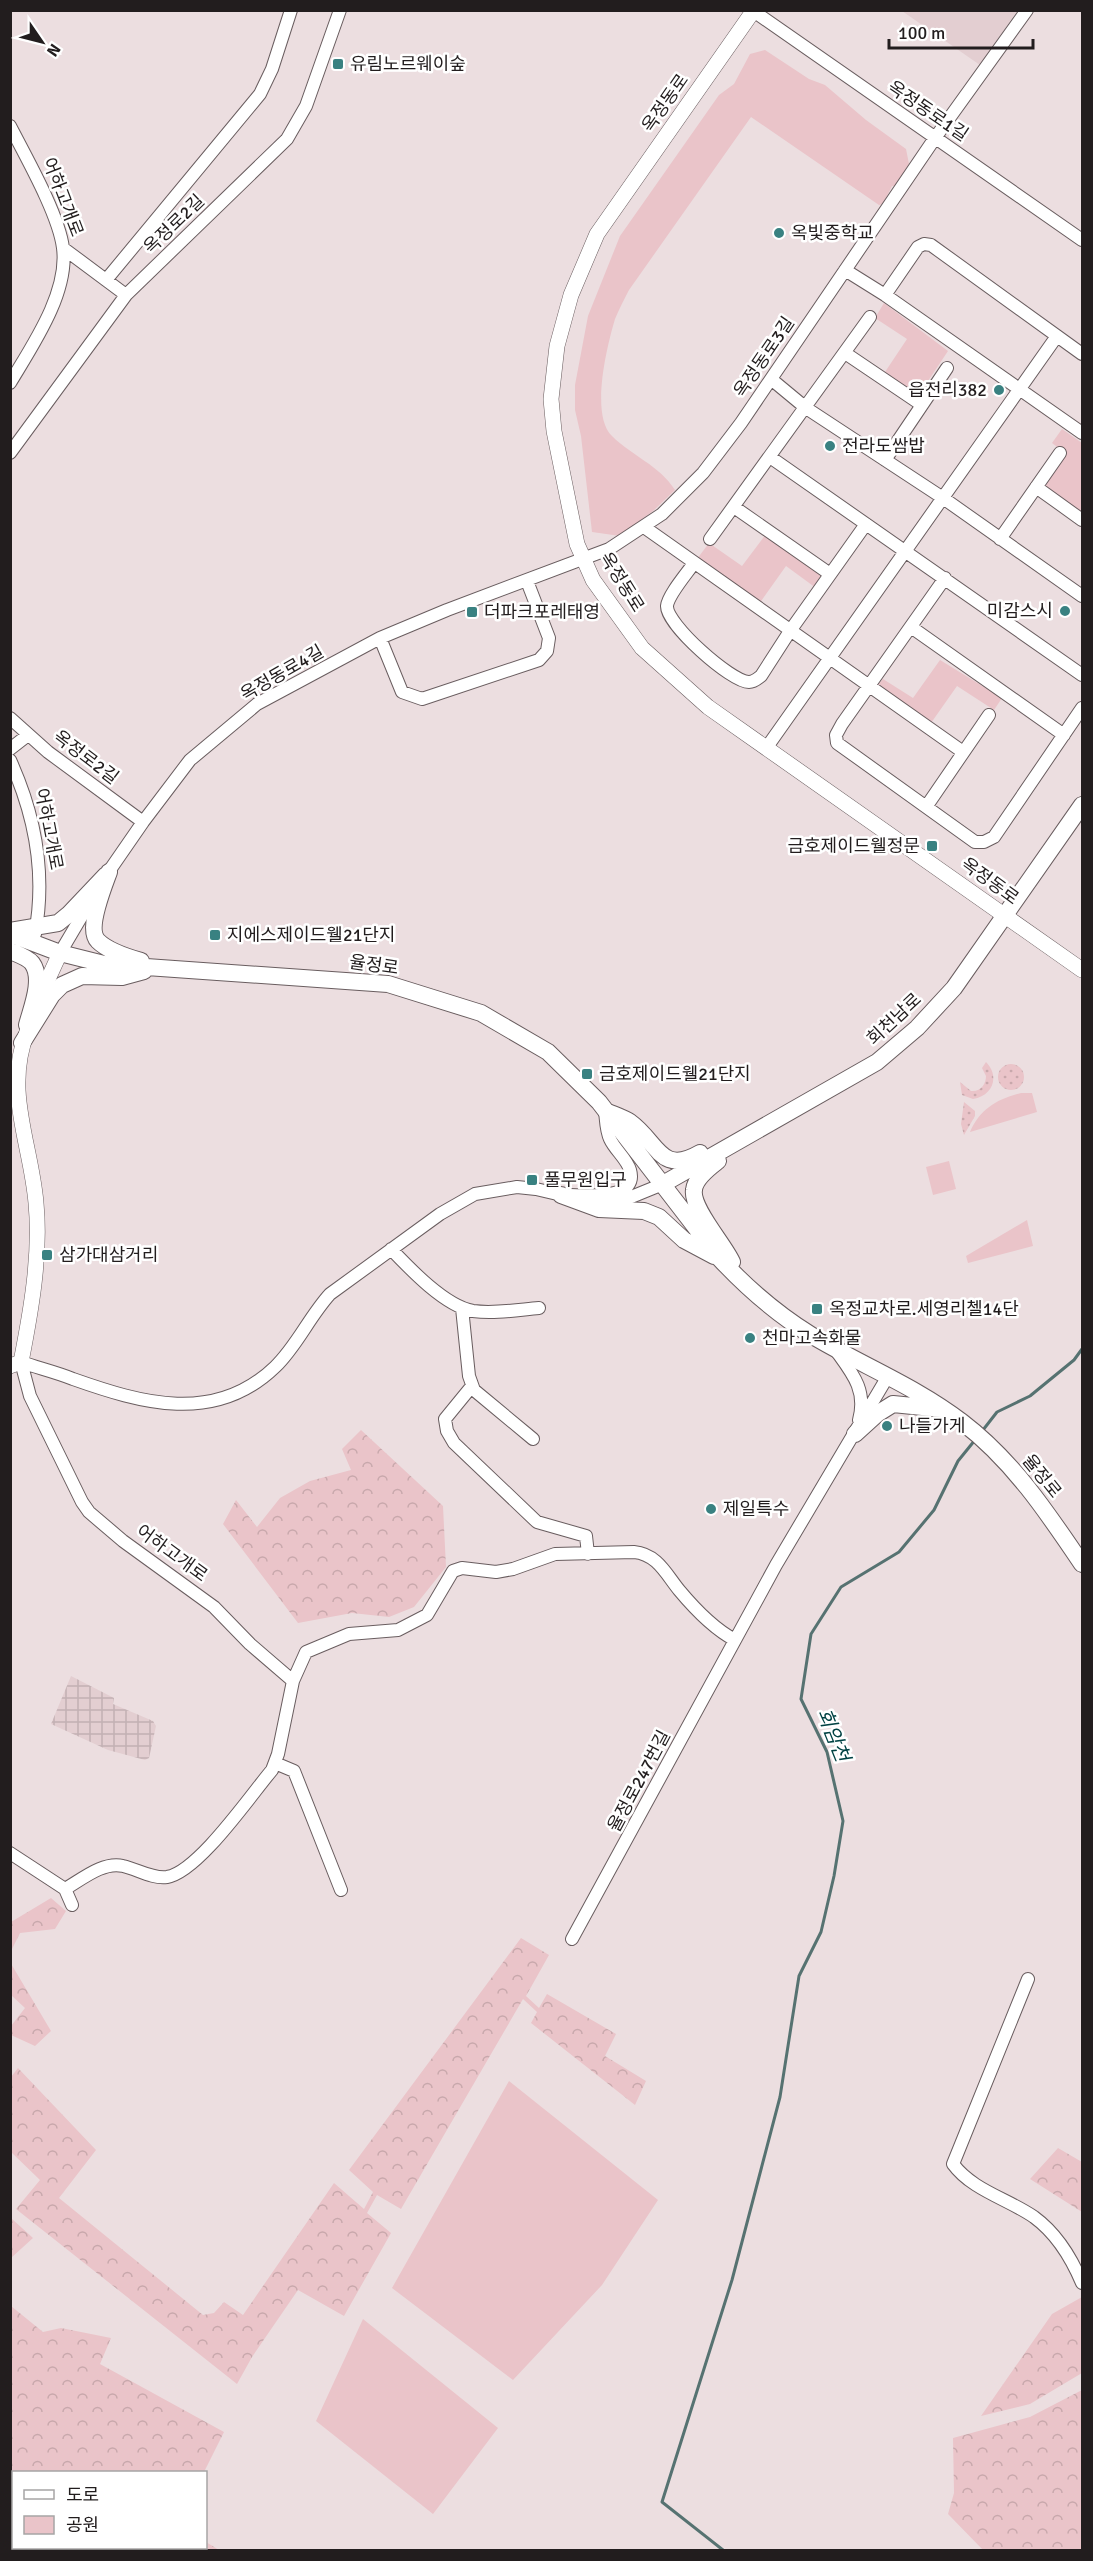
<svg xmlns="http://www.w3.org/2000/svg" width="1093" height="2561" viewBox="0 0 1093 2561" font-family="Signika,'Noto Sans KR',sans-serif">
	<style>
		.built { fill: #e3ced1 }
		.industrial { fill: url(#industrial-grid) }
		.grass { fill: url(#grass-dots) }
		.forest { fill: url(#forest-crowns) }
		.green { fill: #eac4c9 }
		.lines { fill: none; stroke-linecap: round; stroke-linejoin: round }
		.stream { stroke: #567271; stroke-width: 3 }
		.minor-casing { stroke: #695d5f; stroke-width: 14 }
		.tertiary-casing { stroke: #695d5f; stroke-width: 16 }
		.secondary-casing { stroke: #695d5f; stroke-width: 18 }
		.minor { stroke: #fff; stroke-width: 12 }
		.tertiary { stroke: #fff; stroke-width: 15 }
		.secondary { stroke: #fff; stroke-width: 16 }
		.poi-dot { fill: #398181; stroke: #fff; stroke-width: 2 }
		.labels { text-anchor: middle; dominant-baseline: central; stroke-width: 5; stroke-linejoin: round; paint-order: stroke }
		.poi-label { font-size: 18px; fill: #221d1e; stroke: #fff; text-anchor: start }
		.street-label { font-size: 18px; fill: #221d1e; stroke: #fff }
		.water-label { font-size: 20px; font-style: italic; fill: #004243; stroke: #fff }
	</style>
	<defs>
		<pattern id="industrial-grid" width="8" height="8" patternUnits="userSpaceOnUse" patternTransform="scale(1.5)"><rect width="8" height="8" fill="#e3ced1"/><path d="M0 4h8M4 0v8" fill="none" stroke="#c2b0b3"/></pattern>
		<pattern id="grass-dots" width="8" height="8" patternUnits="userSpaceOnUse" patternTransform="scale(1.5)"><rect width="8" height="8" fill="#eac4c9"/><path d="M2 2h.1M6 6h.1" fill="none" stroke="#c8a8ac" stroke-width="1.8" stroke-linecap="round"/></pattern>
		<pattern id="forest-crowns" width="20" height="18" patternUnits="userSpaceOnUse" patternTransform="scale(1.5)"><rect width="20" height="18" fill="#eac4c9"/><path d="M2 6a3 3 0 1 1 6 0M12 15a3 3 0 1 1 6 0" fill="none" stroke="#c8a8ac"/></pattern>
	</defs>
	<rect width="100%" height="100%" fill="#ecdee0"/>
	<path class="built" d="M902 11H1017L980 65Z"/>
	<path class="industrial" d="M71 1676 114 1698 113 1704 153 1721 156 1726 149 1758 145 1760 108 1750 51 1724Z"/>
	<path class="grass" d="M986 1062C1000 1076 993 1096 973 1099L962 1095 960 1082 971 1091C981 1092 986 1084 986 1076L982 1068Z
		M998 1077a13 13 0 1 1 26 0a13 13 0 1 1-26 0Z
		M964 1102 975 1111V1116L964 1135 961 1124Z"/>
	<path class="forest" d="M361 1430 443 1506 446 1567 414 1607 389 1617 352 1613 298 1623 223 1524 236 1500 257 1527 280 1498 310 1481 351 1470 342 1449Z
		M51 1898 66 1911 55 1929 20 1933 11 1951V1922Z
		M521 1938 549 1955 526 1996 539 2008 547 1994 616 2034 605 2056 646 2081 635 2105 531 2023 537 2012 523 1999 401 2209 377 2195 367 2213 391 2233 344 2316 298 2290 252 2357 237 2384 16 2209 40 2180 11 2152V2077L18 2068 96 2150 59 2198 203 2315 214 2313 224 2302 243 2315 334 2183 364 2209 373 2192 349 2170Z
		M10 1962 51 2031 35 2046 11 2035V2026L25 2008 11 1995Z
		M1058 2148 1082 2162V2212L1030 2179Z
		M11 2218 33 2238 11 2258Z
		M1082 2297V2373L1030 2404 981 2416 1052 2314Z
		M11 2306 43 2332 61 2328 111 2338 100 2364 224 2432 204 2472H14V2548H206V2542L219 2550H11Z
		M1082 2390V2550H983L948 2514 954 2493 953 2438 1030 2417Z"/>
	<path class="green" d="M765 50 809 79 825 85 866 120 906 149 909 164 895 186H892L883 204 879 205 751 117 629 290C624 300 619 309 615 319 607 346 590 415 612 436 632 456 659 465 675 490L653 511 620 536 592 532 581 436 575 410V385L588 316 620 236 719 95 734 84 750 54Z
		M884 303 948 351 918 396 885 372 907 339 875 318Z
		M1062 429 1082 443V513L1044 486 1066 454 1052 443Z
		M766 534 825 576 816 588 786 566 759 604 697 559 709 543 742 566Z
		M940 660 1002 698 994 710 957 686 931 723 877 685 883 679 913 698Z
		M1021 1093H1032L1037 1112 970 1132C980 1109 997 1099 1021 1093Z
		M949 1161 956 1189 933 1195 926 1167Z
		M1027 1220 1033 1246 968 1263 966 1256Z
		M509 2081 658 2200 602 2285 513 2380 392 2288Z
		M363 2319 498 2428 433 2514 316 2421Z"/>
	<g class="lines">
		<path class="stream" d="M983 1430 997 1412 1030 1396 1074 1360 1082 1349
			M723 2550 662 2502 732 2280 780 2097 799 1976 821 1932 834 1876 843 1821 827 1752 801 1699 811 1634 841 1587 899 1552 934 1510 958 1461 975 1440"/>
		<defs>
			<path id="minor" d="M752 10 1082 240
				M10 126C26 157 59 215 63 248 69 293 32 346 10 383
				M63 248 126 295
				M845 270 885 295 1082 433
				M106 280 260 94 272 69 291 10
				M885 295 918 247 924 244 931 245 1082 354
				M845 353 922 405
				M771 379 806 408 943 498 1082 596
				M10 453 126 295 287 139 306 106 340 10
				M770 457 1082 675
				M885 460 947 368
				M1036 487 1082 520
				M734 507 830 574
				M644 527 963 752
				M710 539 870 317
				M1000 539 1060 453
				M694 563C688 572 668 595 667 606 666 624 731 682 749 682 754 682 757 679 761 676L790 631 866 524
				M945 578 842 724 836 735 837 743 975 842H984L994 837 1082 708
				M911 627 1064 735
				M380 638 402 692 422 699 539 660 547 651 549 638 527 581
				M10 718 48 752 143 822
				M767 747 1057 336
				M10 749 28 735
				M10 760C35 815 46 875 35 934
				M926 807 989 715
				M105 877 143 822 190 760 257 704 380 638 447 610 609 549 662 514 703 473 741 423 935 138 1027 10
				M60 953 96 892
				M570 1195C585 1195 639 1201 630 1170 627 1159 615 1150 610 1139 606 1131 606 1119 605 1111
				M604 1203 619 1202 663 1184
				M391 1249C410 1269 445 1306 473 1311 494 1314 517 1310 539 1308
				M462 1308 469 1376 474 1390 533 1439
				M837 1352C853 1374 867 1391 859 1420
				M21 1362 30 1396 82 1502 89 1512 123 1541 214 1607 250 1644 293 1681 278 1754 272 1770C250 1796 198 1872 167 1877 152 1879 137 1869 123 1866 103 1861 81 1880 65 1889
				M21 1362C38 1368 56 1372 73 1379 141 1403 215 1425 275 1367 297 1346 309 1317 330 1294L440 1214 475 1194 517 1187 536 1189 570 1197
				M472 1386 445 1419 447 1431 454 1443 537 1522 586 1536 588 1554
				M293 1681 306 1652 349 1634 398 1630 427 1615 453 1571 462 1568 496 1572 513 1569 555 1554 634 1552C657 1554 666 1574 679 1590 694 1608 714 1629 735 1640
				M275 1763 294 1771 341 1890
				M10 1853 65 1889 72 1905
				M572 1939 776 1565 888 1376
				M1028 1979 953 2164C972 2190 1008 2199 1034 2217 1056 2233 1071 2257 1082 2283"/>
			<path id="tertiary" d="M754 10 597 234 571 295 557 346 551 399 554 431 577 544 593 580 642 648 708 707 1082 970
				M38 1001 60 953
				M10 1366 21 1362C31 1311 41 1255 36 1203 31 1143 4 1092 27 1032"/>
			<path id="secondary" d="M109 872C104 886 86 929 98 941 108 951 127 957 141 961
				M10 931 58 923 69 914 106 875
				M10 934 60 953 104 964 388 984 481 1013 548 1052 599 1102 720 1259C747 1288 777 1314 811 1335 861 1365 915 1386 962 1422 1012 1460 1047 1512 1082 1564
				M10 951C17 954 27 957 32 963 44 979 31 1009 27 1025
				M22 1043 52 995 62 985 82 976 122 977 144 971
				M608 1112C615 1115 624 1118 630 1122 658 1142 660 1176 700 1153
				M718 1161C709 1168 695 1178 694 1190 691 1208 724 1244 732 1262
				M663 1184 877 1062 917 1028 954 988 1082 805
				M561 1195 599 1209 644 1211 659 1217 684 1240 714 1256
				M855 1434 877 1414 893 1404 942 1409"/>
		</defs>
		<use href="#minor" class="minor-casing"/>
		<use href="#tertiary" class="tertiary-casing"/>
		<use href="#secondary" class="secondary-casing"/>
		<use href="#minor" class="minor"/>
		<use href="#tertiary" class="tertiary"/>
		<use href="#secondary" class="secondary"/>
	</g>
	<g class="poi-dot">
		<rect x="332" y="58" width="12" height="12" rx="3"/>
		<circle cx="779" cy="233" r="6"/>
		<circle cx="999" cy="390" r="6"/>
		<circle cx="830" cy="446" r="6"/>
		<circle cx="1065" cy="611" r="6"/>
		<rect x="466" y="606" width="12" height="12" rx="3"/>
		<rect x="926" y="840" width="12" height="12" rx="3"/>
		<rect x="209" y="929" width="12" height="12" rx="3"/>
		<rect x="581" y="1068" width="12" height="12" rx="3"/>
		<rect x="526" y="1174" width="12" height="12" rx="3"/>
		<rect x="41" y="1249" width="12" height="12" rx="3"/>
		<rect x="811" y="1303" width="12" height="12" rx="3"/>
		<circle cx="750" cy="1338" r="6"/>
		<circle cx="887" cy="1426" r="6"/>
		<circle cx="711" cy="1509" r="6"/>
	</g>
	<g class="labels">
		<g class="poi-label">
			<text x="350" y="64">유림노르웨이숲</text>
			<text x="791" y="233">옥빛중학교</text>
			<text x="987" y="390" text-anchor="end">읍전리382</text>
			<text x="842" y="446">전라도쌈밥</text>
			<text x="1053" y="611" text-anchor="end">미감스시</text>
			<text x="484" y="612">더파크포레태영</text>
			<text x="920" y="846" text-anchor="end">금호제이드웰정문</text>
			<text x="227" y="935">지에스제이드웰21단지</text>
			<text x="599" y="1074">금호제이드웰21단지</text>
			<text x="544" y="1180">풀무원입구</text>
			<text x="59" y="1255">삼가대삼거리</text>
			<text x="829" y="1309">옥정교차로.세영리첼14단</text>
			<text x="762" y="1338">천마고속화물</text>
			<text x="899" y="1426">나들가게</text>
			<text x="723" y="1509">제일특수</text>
		</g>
		<g class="street-label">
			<text transform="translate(665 103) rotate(-55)">옥정동로</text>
			<text transform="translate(928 111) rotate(34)">옥정동로1길</text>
			<text transform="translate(63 197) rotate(69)">어하고개로</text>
			<text transform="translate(174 224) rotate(-44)">옥정로2길</text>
			<text transform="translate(764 357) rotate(-56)">옥정동로3길</text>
			<text transform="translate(622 582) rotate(58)">옥정동로</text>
			<text transform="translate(282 673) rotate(-30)">옥정동로4길</text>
			<text transform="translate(86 757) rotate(37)">옥정로2길</text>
			<text transform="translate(49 829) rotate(79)">어하고개로</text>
			<text transform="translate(990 881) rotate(36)">옥정동로</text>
			<text transform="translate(374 965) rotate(8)">율정로</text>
			<text transform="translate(894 1019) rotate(-43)">회천남로</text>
			<text transform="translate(1042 1476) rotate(51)">율정로</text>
			<text transform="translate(172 1553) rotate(36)">어하고개로</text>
			<text transform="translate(639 1781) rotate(-62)">율정로247번길</text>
		</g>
		<g class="water-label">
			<text transform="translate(833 1735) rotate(68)">회암천</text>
		</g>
	</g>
	<rect width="1093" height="2561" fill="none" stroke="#221d1e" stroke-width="24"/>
	<rect x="12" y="2471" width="195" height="78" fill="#ffffff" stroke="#a7a5a5" stroke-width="1.5"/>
	<rect x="24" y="2490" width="30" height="9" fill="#ffffff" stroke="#a7a5a5" stroke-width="1.5"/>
	<text x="66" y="2501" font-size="18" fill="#221d1e">도로</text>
	<rect x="24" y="2516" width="30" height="18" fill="#eac4c9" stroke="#a7a5a5" stroke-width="1.5"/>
	<text x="66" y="2531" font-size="18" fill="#221d1e">공원</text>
	<g transform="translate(42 42) rotate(125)" stroke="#ffffff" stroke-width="4.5" paint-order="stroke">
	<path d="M0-4.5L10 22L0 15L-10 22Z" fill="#221d1e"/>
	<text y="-9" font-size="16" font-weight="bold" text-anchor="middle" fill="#221d1e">N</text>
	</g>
	<path d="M889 39v9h144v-9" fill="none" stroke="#221d1e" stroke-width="3"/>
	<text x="898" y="39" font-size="18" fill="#221d1e" stroke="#ffffff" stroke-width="4.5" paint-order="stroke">100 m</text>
</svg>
